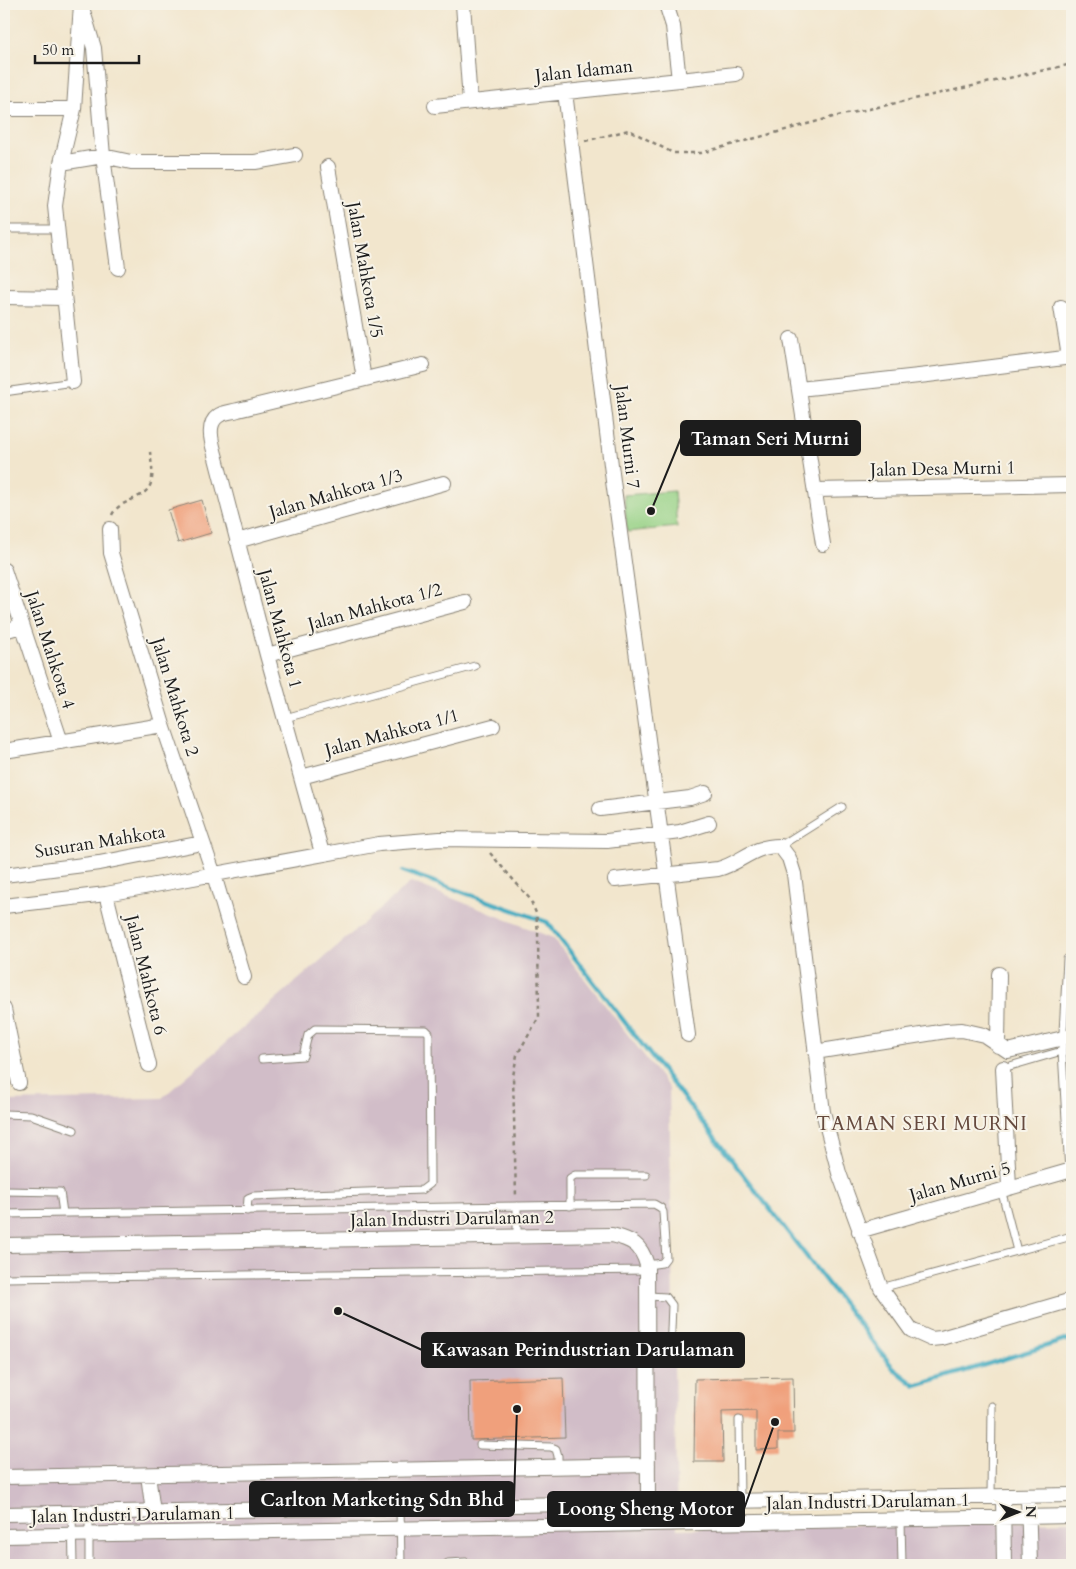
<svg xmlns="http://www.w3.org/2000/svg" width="1076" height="1569" viewBox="0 0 1076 1569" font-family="Cardo,serif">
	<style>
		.industrial { fill: #d1bdc8 }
		.green { fill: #97d286; stroke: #5a7751 }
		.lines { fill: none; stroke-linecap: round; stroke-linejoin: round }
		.stream { stroke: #40aac0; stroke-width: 4.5 }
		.building { fill: #f0a07c }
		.lane-casing { stroke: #878174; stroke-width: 9 }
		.street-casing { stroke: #878174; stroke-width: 16 }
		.path { stroke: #878174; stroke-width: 2.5; stroke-dasharray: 4 4; stroke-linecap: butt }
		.lane { stroke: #fff; stroke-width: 7 }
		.street { stroke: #fff; stroke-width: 14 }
		.labels { text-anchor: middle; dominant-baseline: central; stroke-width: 4; stroke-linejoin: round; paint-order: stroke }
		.street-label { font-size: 18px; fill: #1c1c1c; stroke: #f7f3e8 }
		.neighbourhood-label { font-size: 19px; letter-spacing: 1px; fill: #664a3e; stroke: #f7f3e8 }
		.leader { fill: none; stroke: #1c1c1c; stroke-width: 2 }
		.callout-dot { fill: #1c1c1c; stroke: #f7f3e8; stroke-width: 2 }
		.callout { fill: #1c1c1c; stroke: #1c1c1c; stroke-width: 2 }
		.callout-label { font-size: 19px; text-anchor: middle; font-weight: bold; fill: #fff }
	</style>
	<rect width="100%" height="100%" fill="#f7f3e8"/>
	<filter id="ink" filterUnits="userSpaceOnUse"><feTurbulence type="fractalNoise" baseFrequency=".02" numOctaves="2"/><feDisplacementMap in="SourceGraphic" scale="10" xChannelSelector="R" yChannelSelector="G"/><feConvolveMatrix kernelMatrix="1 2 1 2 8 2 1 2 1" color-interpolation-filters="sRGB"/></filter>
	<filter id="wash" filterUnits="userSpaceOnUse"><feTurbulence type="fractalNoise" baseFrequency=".0096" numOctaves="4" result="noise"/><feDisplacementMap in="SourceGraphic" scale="20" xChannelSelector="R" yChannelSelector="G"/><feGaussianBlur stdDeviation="1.12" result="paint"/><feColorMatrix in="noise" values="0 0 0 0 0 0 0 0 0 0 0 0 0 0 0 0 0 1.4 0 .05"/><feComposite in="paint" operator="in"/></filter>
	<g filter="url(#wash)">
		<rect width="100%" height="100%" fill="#f2e6cd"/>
		<path class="industrial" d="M411 882 553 938 669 1088 677 1529 1072 1521V1565H4V1101L162 1098Z"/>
		<path class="green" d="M674 491 677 527 627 532 624 495Z"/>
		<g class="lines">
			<path class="stream" d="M403 871 547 922 894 1369 916 1386 1072 1338"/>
		</g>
		<g id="blocks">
			<path class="building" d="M202 500 211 533 178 543 168 510Z
				M793 1377 794 1433H778V1449L756 1450V1411L722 1412 723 1462H694L695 1379Z
				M563 1378 565 1437 471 1440 470 1381Z"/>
		</g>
	</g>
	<g filter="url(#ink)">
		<use href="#blocks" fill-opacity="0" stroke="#878174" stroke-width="1"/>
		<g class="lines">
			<defs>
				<path id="lane" d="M4 229H58
					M4 392 73 382
					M285 718 475 666
					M780 846 842 807
					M1067 959 1062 1051 1069 1171
					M1003 1068 1062 1051
					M4 1114 31 1115 74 1130
					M1001 1189 1017 1251
					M4 1191 60 1192 63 1213
					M517 1206V1236
					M570 1206V1178L575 1175H646
					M247 1211 248 1198 253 1196 422 1190 430 1184 429 1033 426 1030 315 1029 308 1035 303 1056 262 1059
					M4 1214 654 1204 661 1208 663 1212 666 1258 662 1263 647 1265
					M4 1278 648 1270
					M881 1288 1072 1236
					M648 1296 666 1297 672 1305 670 1355 666 1358 648 1359
					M739 1420 740 1501
					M480 1445 551 1447 556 1449 558 1456V1467
					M991 1497 992 1406
					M400 1507 401 1565
					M72 1513 73 1565
					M89 1513V1565
					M901 1521 902 1565
					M446 1565 448 1563 466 1562 471 1565"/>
				<path id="street" d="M463 4 470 102
					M666 4 673 26 679 80
					M83 11 94 48 103 156 118 268
					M565 92 613 481 688 1035
					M435 106 736 74
					M4 109H74
					M61 163 103 156 131 162H255L295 155
					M328 167 364 379
					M4 297 64 298
					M1061 307 1069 357
					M791 339 823 544
					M73 382 55 206 61 163 74 109 81 4
					M799 389 928 375 1072 357
					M815 490 1072 485
					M110 529 111 553 163 725 214 875 244 977
					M237 541 444 483
					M4 570 61 742
					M4 631 21 626
					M267 655 465 602
					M4 751 163 725
					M301 777 493 726
					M600 809 690 798 705 793
					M322 853 267 655 216 458C213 446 205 425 218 416 223 412 232 412 238 410L423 365
					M4 875 99 863 202 843
					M615 880 718 869C742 863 751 846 780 846L789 858 794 874 823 1112 839 1173 881 1288 911 1330 931 1339 941 1338 1072 1300
					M106 894 149 1065
					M4 906 106 894 379 844 440 839 607 841 680 832 709 823
					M4 1009 19 1083
					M998 1046 999 974
					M815 1052 946 1031 962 1030 984 1035 1008 1051 1072 1036
					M1003 1068 1009 1187
					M859 1231 1072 1170
					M4 1245 612 1235C632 1240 641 1244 647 1265L648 1503
					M148 1475 153 1512
					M4 1477 648 1465
					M1028 1496 1030 1565
					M1003 1497 1004 1565
					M4 1514 1072 1495
					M4 1536 1072 1516"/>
			</defs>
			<use href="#lane" class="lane-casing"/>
			<use href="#street" class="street-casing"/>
			<path class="path" d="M585 141 629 130 673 153H701L833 117 1072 64
				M112 515C119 499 146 500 151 483 154 474 151 461 150 452
				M490 853 530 899 536 913 538 932 539 1017 517 1055 513 1076 516 1197"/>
			<use href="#lane" class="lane"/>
			<use href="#street" class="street"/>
		</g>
	</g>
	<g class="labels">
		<g class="street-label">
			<text transform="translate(584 71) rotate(-6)">Jalan Idaman</text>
			<text transform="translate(365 270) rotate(80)">Jalan Mahkota 1/5</text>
			<text transform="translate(627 437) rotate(83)">Jalan Murni 7</text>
			<text transform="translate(943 469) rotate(-1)">Jalan Desa Murni 1</text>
			<text transform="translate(336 494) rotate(-16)">Jalan Mahkota 1/3</text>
			<text transform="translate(375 607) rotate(-15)">Jalan Mahkota 1/2</text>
			<text transform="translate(280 629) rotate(75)">Jalan Mahkota 1</text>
			<text transform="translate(50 650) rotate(72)">Jalan Mahkota 4</text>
			<text transform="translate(175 697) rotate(73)">Jalan Mahkota 2</text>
			<text transform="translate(392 733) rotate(-15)">Jalan Mahkota 1/1</text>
			<text transform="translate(100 842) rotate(-9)">Susuran Mahkota</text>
			<text transform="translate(146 975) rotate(76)">Jalan Mahkota 6</text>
			<text transform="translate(960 1182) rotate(-16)">Jalan Murni 5</text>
			<text transform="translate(452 1219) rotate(-1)">Jalan Industri Darulaman 2</text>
			<text transform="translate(868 1502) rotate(-1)">Jalan Industri Darulaman 1</text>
			<text transform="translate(133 1515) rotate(-1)">Jalan Industri Darulaman 1</text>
		</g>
		<g class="neighbourhood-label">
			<text x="922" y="1124">TAMAN SERI MURNI</text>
		</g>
	</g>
	<path class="leader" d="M651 511L681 438M338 1311L422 1350M517 1409L514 1499M775 1422L744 1509"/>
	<g class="callout-dot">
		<circle cx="651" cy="511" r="5"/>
		<circle cx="338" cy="1311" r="5"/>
		<circle cx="517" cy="1409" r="5"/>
		<circle cx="775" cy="1422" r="5"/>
	</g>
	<g class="callout">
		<rect x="681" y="421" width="179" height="34" rx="5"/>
		<rect x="422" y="1333" width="322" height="34" rx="5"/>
		<rect x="250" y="1482" width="264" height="34" rx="5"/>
		<rect x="548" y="1492" width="196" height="34" rx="5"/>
	</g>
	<g class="callout-label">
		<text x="770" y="445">Taman Seri Murni</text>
		<text x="583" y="1356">Kawasan Perindustrian Darulaman</text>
		<text x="382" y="1506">Carlton Marketing Sdn Bhd</text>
		<text x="646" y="1515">Loong Sheng Motor</text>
	</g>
	<rect width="1076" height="1569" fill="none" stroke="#f7f3e8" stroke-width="20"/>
	<g transform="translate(1018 1512) rotate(89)" stroke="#f7f3e8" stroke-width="4" paint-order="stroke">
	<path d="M0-4L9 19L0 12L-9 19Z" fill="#1c1c1c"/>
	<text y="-8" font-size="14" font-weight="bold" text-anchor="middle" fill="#1c1c1c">N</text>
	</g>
	<path d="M35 55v8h104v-8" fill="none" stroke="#1c1c1c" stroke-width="2.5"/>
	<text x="42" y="55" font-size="15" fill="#1c1c1c" stroke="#f7f3e8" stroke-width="4" paint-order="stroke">50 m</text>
</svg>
